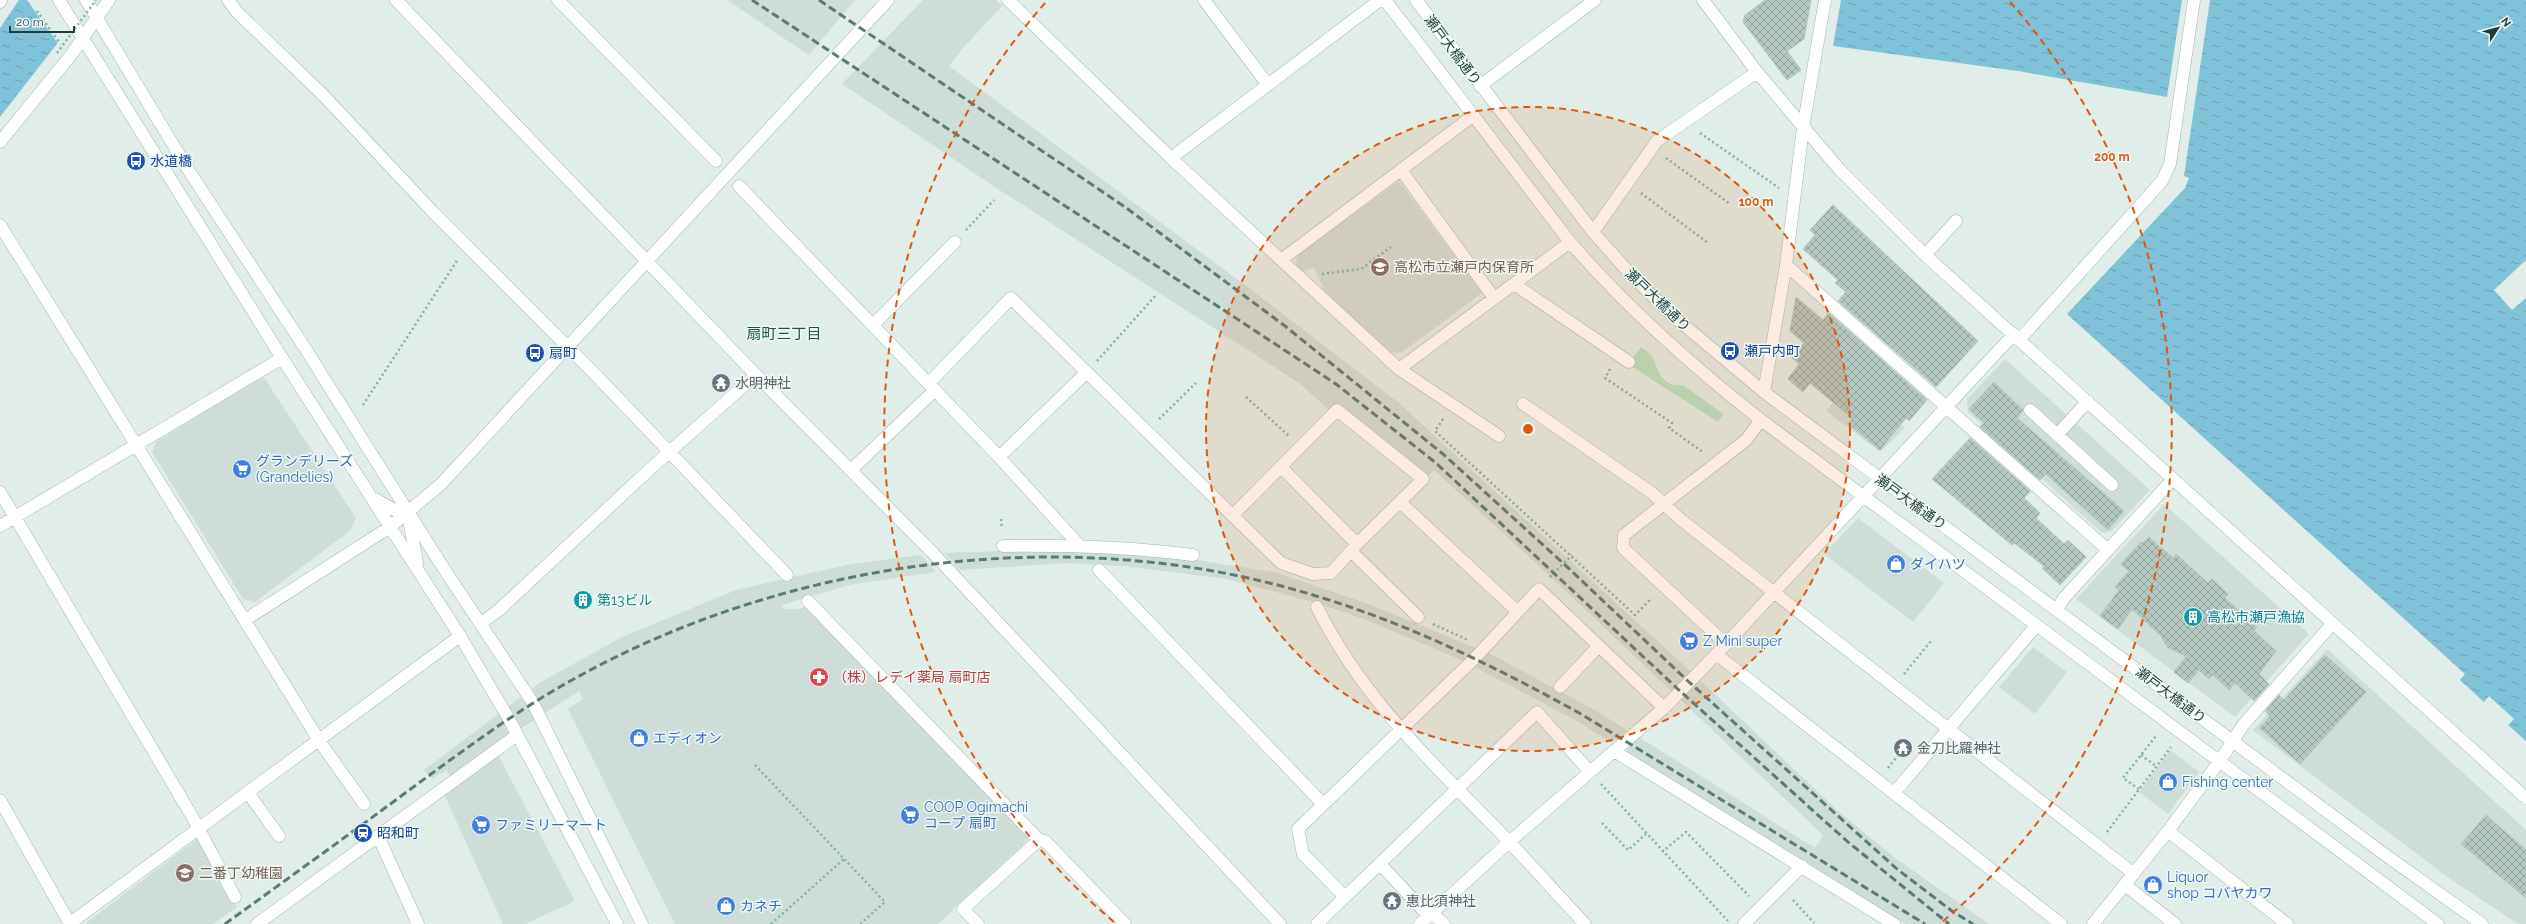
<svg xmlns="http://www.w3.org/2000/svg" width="2526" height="924" viewBox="0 0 2526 924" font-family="Raleway,'Noto Sans JP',sans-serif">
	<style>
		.built { fill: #ceddd7 }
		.grass { fill: #b6e1c5 }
		.water { fill: url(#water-ripples) }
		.pier { fill: #e0ede8 }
		.building { fill: url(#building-cross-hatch); stroke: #b1c7c0 }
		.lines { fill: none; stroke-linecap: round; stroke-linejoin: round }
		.minor-casing { stroke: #a2b5b0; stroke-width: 13 }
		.path { stroke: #7cb4a8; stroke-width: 2.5; stroke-dasharray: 2 3; stroke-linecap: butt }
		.minor { stroke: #fff; stroke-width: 12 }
		.rail { stroke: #587b75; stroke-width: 3; stroke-dasharray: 8 4; stroke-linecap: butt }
		.path-bridge { stroke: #7cb4a8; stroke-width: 2.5; stroke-dasharray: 2 3; stroke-linecap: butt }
		.ring { fill: none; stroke: #de580e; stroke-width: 2; stroke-dasharray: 7 5 }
		.labels { text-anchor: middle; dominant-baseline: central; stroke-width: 3; stroke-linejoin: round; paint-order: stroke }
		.street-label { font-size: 14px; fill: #1e3f39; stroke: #f0f9f5 }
		.transit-label { font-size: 14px; fill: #164399; stroke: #f0f9f5; text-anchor: start }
		.education-label { font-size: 14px; fill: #785e54; stroke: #f0f9f5; text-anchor: start }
		.worship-label { font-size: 14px; fill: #5b616d; stroke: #f0f9f5; text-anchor: start }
		.shop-label { font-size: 14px; fill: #366cbe; stroke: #f0f9f5; text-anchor: start }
		.culture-label { font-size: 14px; fill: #0d838f; stroke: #f0f9f5; text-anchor: start }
		.health-label { font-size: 14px; fill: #be3a42; stroke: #f0f9f5; text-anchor: start }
		.neighbourhood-label { font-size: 15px; fill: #18534a; stroke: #f0f9f5 }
		.centre { fill: #de580e; stroke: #f0f9f5; stroke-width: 2 }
		.ring-label { font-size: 12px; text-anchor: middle; font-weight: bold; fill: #de580e; stroke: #f0f9f5; stroke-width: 3; stroke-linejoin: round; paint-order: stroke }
	</style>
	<defs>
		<pattern id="water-ripples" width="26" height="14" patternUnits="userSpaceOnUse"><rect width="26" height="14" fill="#80c3d9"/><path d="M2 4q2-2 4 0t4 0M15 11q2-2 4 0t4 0" fill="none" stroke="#68a0b1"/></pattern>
		<pattern id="building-cross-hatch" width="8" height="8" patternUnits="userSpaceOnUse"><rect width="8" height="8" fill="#b5c8c1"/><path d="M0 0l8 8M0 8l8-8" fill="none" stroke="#93a49e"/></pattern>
	</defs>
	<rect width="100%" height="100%" fill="#e0ede8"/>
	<path class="built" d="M727 0H855L809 55Z
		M923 0H996L1002 6 963 48 949 66 1241 282 1399 403 1701 681 1837 810 1895 858 1989 924H1906L1806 864 1626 751 1639 737 1815 848 1823 835 1550 576 1434 470 1427 477 1329 410 1299 383 998 189 842 84Z
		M1399 181 1482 293 1401 353 1390 352 1326 293 1314 268 1303 271 1296 266 1297 255Z
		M2005 359 2150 490 2112 531 2102 533 1968 412 1967 399Z
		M263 376 356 518 350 531 255 602 243 599 152 452 156 442Z
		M1850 382 1905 428 1880 452 1826 411Z
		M2164 504 2309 634 2235 717 2076 599Z
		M1858 518 1944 583 1913 622 1824 554Z
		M1067 549 1196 560 1274 572 1366 603 1478 649 1466 662 1364 619 1314 602 1226 579 1124 566 1068 563 960 570 944 553Z
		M921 555 936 572 849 585 782 605 784 609H801L807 605 1030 838 938 924H675L568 709 583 699 579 691 495 745 451 777 446 770 432 779 424 770 541 682 622 637 736 590 851 564Z
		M2033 647 2067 672 2035 714 1999 687Z
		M2327 649 2526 830V924H2518L2450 879 2253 730Z
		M1485 651 1591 708 1627 730 1612 743 1577 721 1471 665Z
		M2170 750 2199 772 2168 814 2139 792Z
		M498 755 575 901 525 924H503L444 794Z
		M197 839 237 907 213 924H85Z"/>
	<path class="grass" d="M1641 347C1644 349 1648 352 1651 355 1660 370 1659 387 1683 385L1723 414 1718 422 1628 364Z"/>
	<path class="water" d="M19 0H91L0 117V28Z
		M1841 0H2182L2167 97 2018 71 1833 46Z
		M2210 0H2526V260L2494 290 2512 310 2526 298V741L2508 725 2514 719 2489 696 2484 702 2460 680 2465 674 2067 314 2185 188 2189 178 2184 176Z"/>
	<path class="pier" d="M27 0H93L59 45Z"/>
	<path class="building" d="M1765 0H1811L1804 39 1787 51 1801 70 1787 80 1743 22 1745 15Z
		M1833 205 1978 341 1936 387 1838 301 1846 292 1835 283 1838 280 1803 249 1815 235 1810 230Z
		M1796 297 1823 320 1829 313 1927 400 1909 421 1906 418 1880 450 1848 424 1852 418 1810 383 1803 392 1788 379 1799 364 1792 358 1804 343 1790 331Z
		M1994 382 2023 410 2017 418 2124 511 2108 530 2046 474 2040 480 1980 427 1984 423 1969 409Z
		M1970 438 2030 491 2024 498 2040 513 2036 518 2064 544 2068 540 2086 557 2060 585 2042 568 2044 566 2014 543 2012 545 1932 479Z
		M2149 537 2173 558 2176 554 2208 583 2212 579 2228 594 2225 598 2257 627 2254 631 2276 651 2259 674 2269 684 2254 701 2235 683 2229 690 2213 675 2209 679 2199 670 2188 683 2174 672 2186 656 2167 647 2161 636 2132 609 2118 629 2100 616 2119 590 2115 587 2129 571 2121 564 2141 542 2143 543Z
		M2325 655 2366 692 2300 764 2260 728 2270 716 2265 711 2279 695 2284 700Z
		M2486 815 2526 850V898L2461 844Z"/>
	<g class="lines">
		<defs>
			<path id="minor" d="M59 0 282 358 460 636 509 719 617 924
				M86 0 189 171 303 345 444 569 533 703 642 924
				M228 0 237 12 324 96 432 211 590 369 787 575
				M396 0 756 375 932 552 1280 924
				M558 0 716 161
				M1008 0 1171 158 1399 369 1499 436
				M1204 0 1268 85
				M1385 0 1570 242C1628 309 1692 366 1761 420L2438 924
				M1416 0 1593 232 1632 276 1673 316 1764 392 2384 854 2482 924
				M1703 0 1757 72 1839 169 1925 255 2526 798
				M0 2 1 0
				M1480 86 1595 0
				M0 142 71 55 109 0
				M1171 158 1380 0
				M1401 170 1494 298
				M739 186 999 457 1086 373
				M0 225 320 742 364 804
				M1593 232 1657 141 1757 72
				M1925 255 1956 221
				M1281 260 1474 115
				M1786 265 2108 550
				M1514 284 1629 362
				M873 325 955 242
				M2020 339 2162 181 2170 164 2194 0
				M1399 369 1570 242
				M929 383 1011 298 1281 563 1313 574 1331 573 1357 544
				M1764 392 1786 265 1803 128 1825 0
				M1523 404 1652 493 1680 519 2134 874
				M2030 410 2112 485
				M2057 435 2088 401
				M999 457 1079 545
				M851 470 935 390
				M0 492 193 818 235 897
				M375 499 394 510 408 512
				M1400 502 1518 612
				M408 515 417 562
				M1233 515C1268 480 1302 445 1337 410L1423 479 1357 544 1281 467
				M0 526 282 358
				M1003 546C1067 545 1129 547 1193 555
				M1352 552 1418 617
				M1099 570 1323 804
				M808 601 1039 840 963 909 978 924
				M1317 607C1359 692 1422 753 1487 819 1521 853 1552 889 1585 924
				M2057 609 2064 598 2173 479
				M245 620 390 527 441 484 888 0
				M481 623 499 610 650 469 756 375
				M1726 644 1623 548 1624 535 1746 440 1761 420
				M1716 654 2061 924
				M1560 687 1598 647
				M1614 751 1894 924
				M248 793 279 836
				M1894 793 2036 626
				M0 800 70 924
				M2168 831 2287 924
				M378 836 418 924
				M1039 840 1045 841 1125 924
				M1380 864 1423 910 1432 913 1444 924
				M2125 885 2175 924
				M1345 897 1303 854 1298 829 1475 658 1539 589 1664 708
				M69 924 460 636
				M257 924 517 735
				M1317 924 1537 712 1590 772
				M1420 924 1509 842 1664 708 1726 644 2014 334
				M1744 924 1802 866
				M2093 924 2168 831 2219 762 2244 724 2333 623"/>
		</defs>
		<use href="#minor" class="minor-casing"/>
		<path class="path" d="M37 11 59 42
			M1700 133 1779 188
			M1666 158 1730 204
			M1641 193 1708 243
			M966 230 994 200
			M1322 274 1361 269 1391 247
			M1097 361 1157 294
			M1610 369 1605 378 1672 423 1669 428 1704 453
			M1246 397 1289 436
			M363 405 458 259
			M1159 419 1196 383
			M1443 419 1435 431 1635 615 1652 598
			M1001 519 1002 529
			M1550 577 1572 555
			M1433 624 1468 640
			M1904 674 1931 641
			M2141 755 2156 766
			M755 765 885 902 860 924
			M1888 768 1899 754
			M1601 784 1728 921
			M2139 789 2123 778 2156 736
			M1602 823 1628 850 1646 834
			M2107 832 2171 747
			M1662 852 1686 832 1749 896
			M1793 900 1814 923
			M771 924 844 859"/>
		<use href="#minor" class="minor"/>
		<path class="rail" d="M752 0 1336 384 1436 463 1680 691 1848 842 1949 924
			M819 0 1125 207 1285 326 1443 454 1564 564 1689 682 1897 869 1952 911 1973 924
			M225 924C287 879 350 834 412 788 464 750 516 711 572 680 791 557 1076 521 1316 596 1409 624 1496 667 1581 714L1925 924"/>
		<path class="path-bridge" d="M57 53 96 0"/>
	</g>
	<circle cx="1528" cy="429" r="322" fill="#de580e" fill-opacity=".12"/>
	<g class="ring">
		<circle cx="1528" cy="429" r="322"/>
		<path d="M1114 922A644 644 0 0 1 1046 2M2010 2A644 644 0 0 1 1942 922"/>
	</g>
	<defs>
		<symbol id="bus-disc" viewBox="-11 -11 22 22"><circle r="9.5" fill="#1a4fb4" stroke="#f0f9f5"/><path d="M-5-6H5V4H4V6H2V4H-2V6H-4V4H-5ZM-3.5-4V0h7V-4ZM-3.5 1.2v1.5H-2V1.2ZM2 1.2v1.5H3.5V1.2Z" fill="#fff"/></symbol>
		<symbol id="school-disc" viewBox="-11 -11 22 22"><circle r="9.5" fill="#8d6e63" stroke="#f0f9f5"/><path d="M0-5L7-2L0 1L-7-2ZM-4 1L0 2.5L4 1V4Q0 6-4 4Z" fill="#fff"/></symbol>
		<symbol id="temple-disc" viewBox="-11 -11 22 22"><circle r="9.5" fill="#6b7280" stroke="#f0f9f5"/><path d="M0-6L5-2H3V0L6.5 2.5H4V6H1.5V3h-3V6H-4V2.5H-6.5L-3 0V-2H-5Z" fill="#fff"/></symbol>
		<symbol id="supermarket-disc" viewBox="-11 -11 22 22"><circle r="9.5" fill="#3f7fe0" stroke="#f0f9f5"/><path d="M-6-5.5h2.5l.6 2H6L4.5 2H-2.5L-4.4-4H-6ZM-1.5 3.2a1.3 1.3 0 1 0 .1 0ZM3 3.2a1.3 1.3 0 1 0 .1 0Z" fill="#fff"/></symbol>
		<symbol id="shop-disc" viewBox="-11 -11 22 22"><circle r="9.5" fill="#3f7fe0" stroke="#f0f9f5"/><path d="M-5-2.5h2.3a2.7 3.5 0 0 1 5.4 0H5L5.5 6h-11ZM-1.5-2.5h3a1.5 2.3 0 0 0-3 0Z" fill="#fff"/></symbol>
		<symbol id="building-disc" viewBox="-11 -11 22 22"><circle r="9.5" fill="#0f9aa8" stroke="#f0f9f5"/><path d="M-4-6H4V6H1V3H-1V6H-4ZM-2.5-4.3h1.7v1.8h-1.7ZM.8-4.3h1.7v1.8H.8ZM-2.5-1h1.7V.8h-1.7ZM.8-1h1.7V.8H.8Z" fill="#fff"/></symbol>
		<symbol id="pharmacy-disc" viewBox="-11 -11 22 22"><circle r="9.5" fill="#e0444e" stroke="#f0f9f5"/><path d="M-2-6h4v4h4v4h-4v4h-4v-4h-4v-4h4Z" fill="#fff"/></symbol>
		<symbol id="station-disc" viewBox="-11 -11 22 22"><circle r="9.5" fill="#1a4fb4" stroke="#f0f9f5"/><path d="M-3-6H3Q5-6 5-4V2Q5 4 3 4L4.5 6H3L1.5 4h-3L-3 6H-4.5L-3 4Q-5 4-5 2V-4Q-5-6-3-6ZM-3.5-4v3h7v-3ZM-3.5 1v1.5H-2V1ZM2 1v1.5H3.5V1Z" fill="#fff"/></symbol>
	</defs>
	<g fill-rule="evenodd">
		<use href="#bus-disc" x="125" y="150" width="22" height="22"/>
		<use href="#school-disc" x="1369" y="256" width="22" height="22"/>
		<use href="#bus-disc" x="1719" y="340" width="22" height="22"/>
		<use href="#bus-disc" x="524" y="342" width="22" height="22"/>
		<use href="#temple-disc" x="710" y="372" width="22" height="22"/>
		<use href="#supermarket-disc" x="231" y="458" width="22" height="22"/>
		<use href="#shop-disc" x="1885" y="553" width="22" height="22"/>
		<use href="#building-disc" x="572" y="589" width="22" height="22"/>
		<use href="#building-disc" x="2182" y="606" width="22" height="22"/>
		<use href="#supermarket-disc" x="1678" y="630" width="22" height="22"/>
		<use href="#pharmacy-disc" x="808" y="666" width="22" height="22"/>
		<use href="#shop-disc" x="628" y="727" width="22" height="22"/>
		<use href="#temple-disc" x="1892" y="737" width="22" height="22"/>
		<use href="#shop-disc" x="2157" y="771" width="22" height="22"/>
		<use href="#supermarket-disc" x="899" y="804" width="22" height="22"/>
		<use href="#supermarket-disc" x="470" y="814" width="22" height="22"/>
		<use href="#station-disc" x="352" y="822" width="22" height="22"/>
		<use href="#school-disc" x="174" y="862" width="22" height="22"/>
		<use href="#shop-disc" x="2142" y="874" width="22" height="22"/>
		<use href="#temple-disc" x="1381" y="890" width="22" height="22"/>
		<use href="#shop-disc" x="715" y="895" width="22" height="22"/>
	</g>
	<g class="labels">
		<g class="street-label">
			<text transform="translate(1453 50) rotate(53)">瀬戸大橋通り</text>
			<text transform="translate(1658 300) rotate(44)">瀬戸大橋通り</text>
			<text transform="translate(1911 502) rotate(36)">瀬戸大橋通り</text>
			<text transform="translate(2171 695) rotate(37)">瀬戸大橋通り</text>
		</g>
		<g class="transit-label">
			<text x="150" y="161">水道橋</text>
			<text x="1744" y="351">瀬戸内町</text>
			<text x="549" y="353">扇町</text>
			<text x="377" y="833">昭和町</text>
		</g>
		<g class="education-label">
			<text x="1394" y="267">高松市立瀬戸内保育所</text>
			<text x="199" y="873">二番丁幼稚園</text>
		</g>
		<g class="worship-label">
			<text x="735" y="383">水明神社</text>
			<text x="1917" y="748">金刀比羅神社</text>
			<text x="1406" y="901">惠比須神社</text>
		</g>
		<g class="shop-label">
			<text x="256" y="461">グランデリーズ<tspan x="256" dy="16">(Grandelies)</tspan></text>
			<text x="1910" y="564">ダイハツ</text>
			<text x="1703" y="641">Z Mini super</text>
			<text x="653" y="738">エディオン</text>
			<text x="2182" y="782">Fishing center</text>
			<text x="924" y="807">COOP Ogimachi<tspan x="924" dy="16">コープ 扇町</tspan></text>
			<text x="495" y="825">ファミリーマート</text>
			<text x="2167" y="877">Liquor<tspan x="2167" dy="16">shop コバヤカワ</tspan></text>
			<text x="740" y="906">カネチ</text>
		</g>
		<g class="culture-label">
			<text x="597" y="600">第13ビル</text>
			<text x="2207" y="617">高松市瀬戸漁協</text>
		</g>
		<g class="health-label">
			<text x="833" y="677">（株）レデイ薬局 扇町店</text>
		</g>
		<g class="neighbourhood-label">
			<text x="784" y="334">扇町三丁目</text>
		</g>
	</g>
	<circle cx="1528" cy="429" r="6" class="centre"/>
	<g class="ring-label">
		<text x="2112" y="161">200 m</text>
		<text x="1756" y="206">100 m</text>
	</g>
	<g transform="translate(2498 28) rotate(54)" stroke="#f0f9f5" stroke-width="3" paint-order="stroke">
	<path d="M0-3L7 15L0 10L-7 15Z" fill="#1e3f39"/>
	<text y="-6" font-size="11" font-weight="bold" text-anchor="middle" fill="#1e3f39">N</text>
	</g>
	<path d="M10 26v6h64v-6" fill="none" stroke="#1e3f39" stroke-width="2"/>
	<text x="16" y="26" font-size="12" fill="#1e3f39" stroke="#f0f9f5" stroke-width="3" paint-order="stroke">20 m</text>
</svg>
